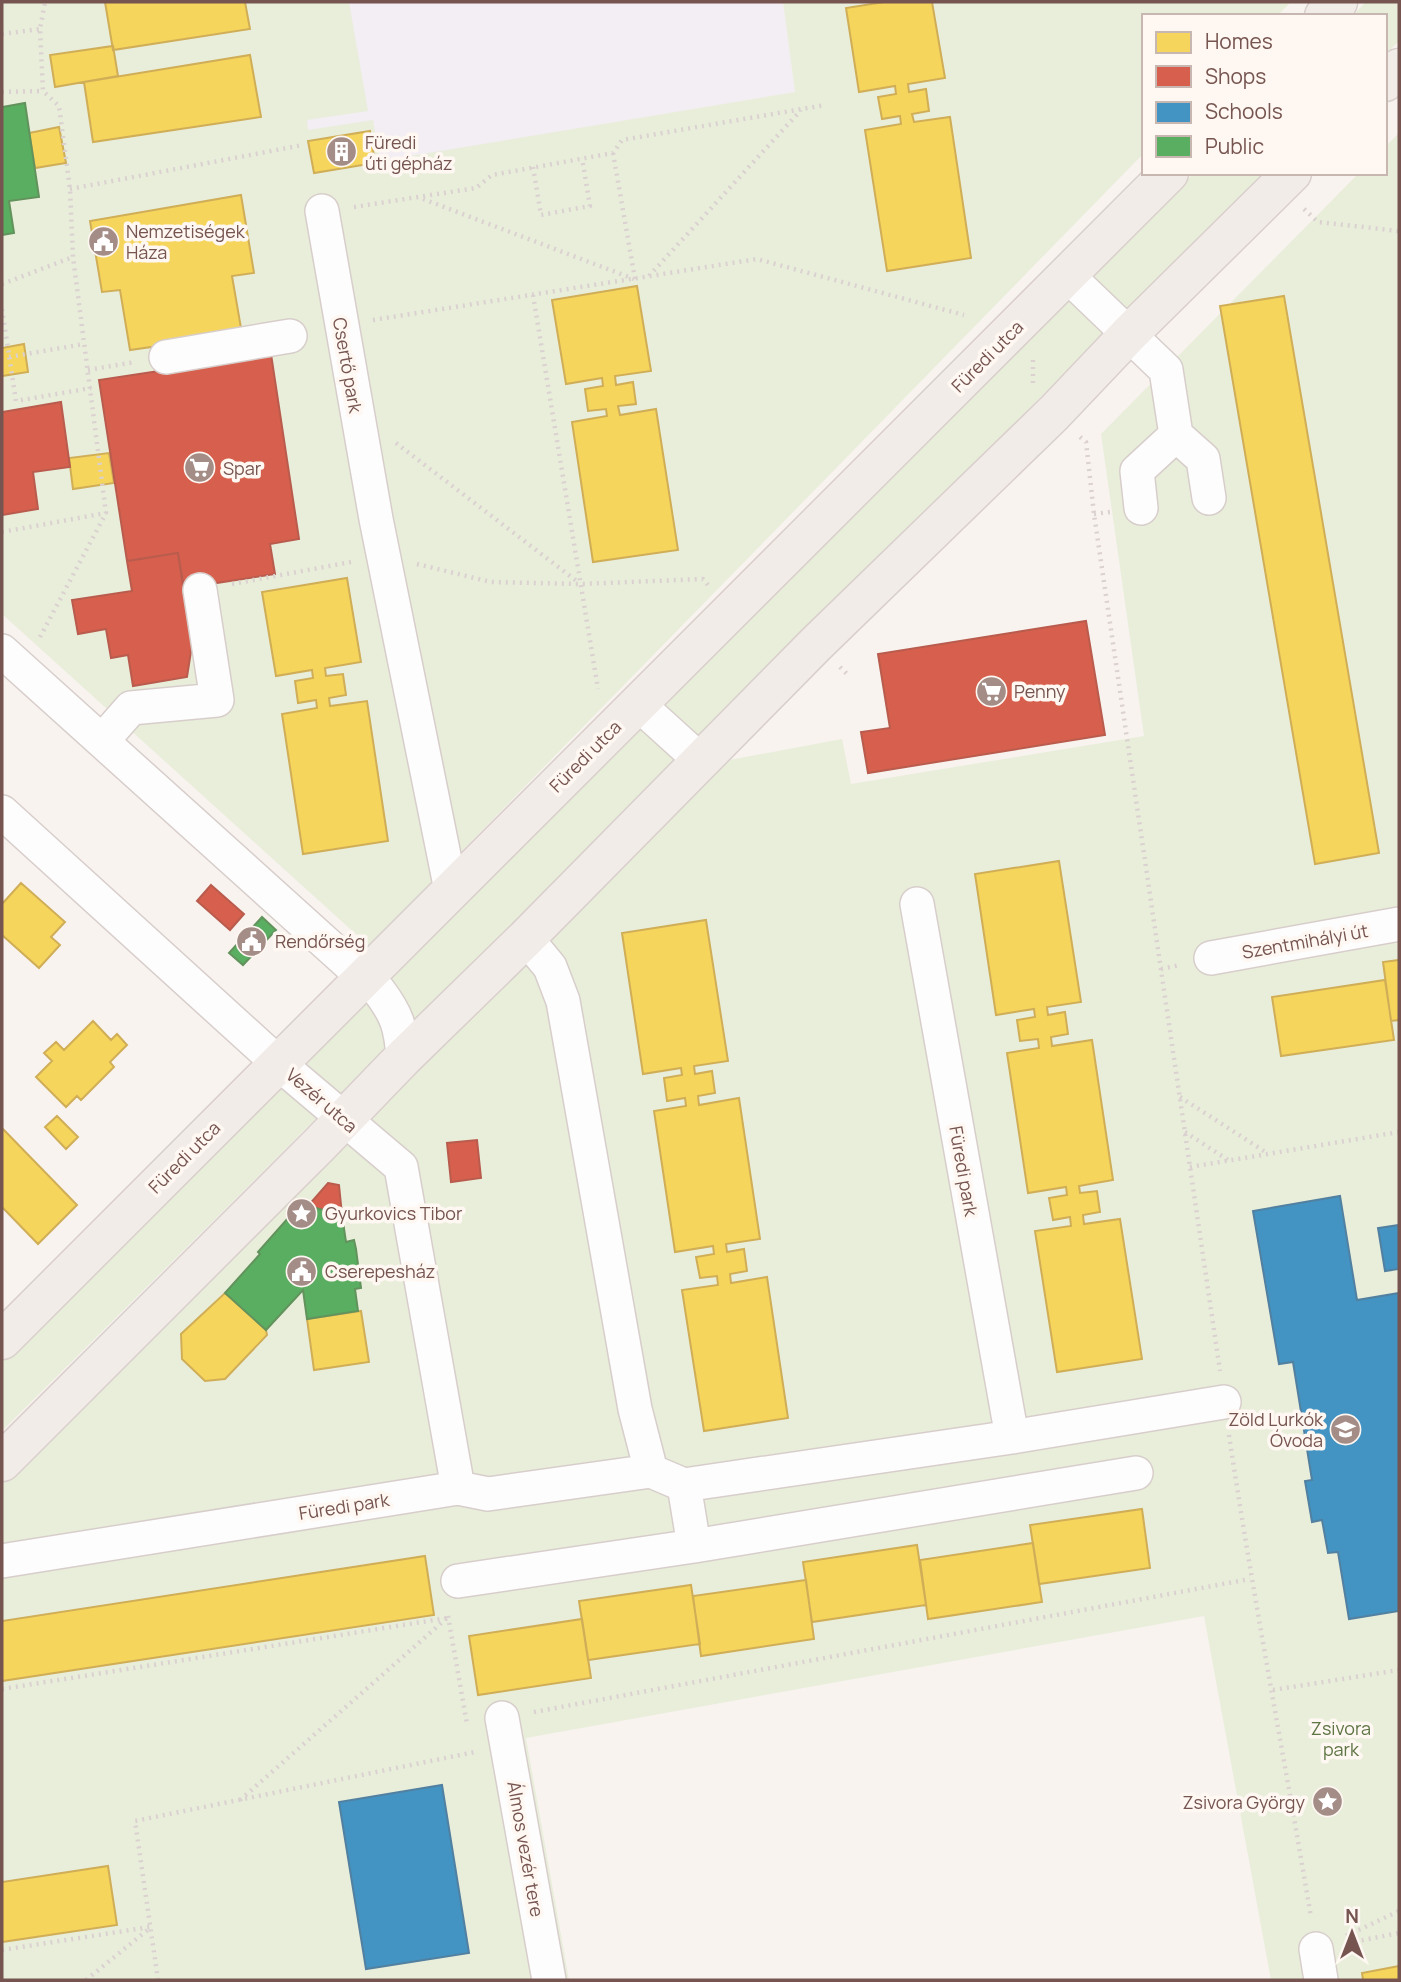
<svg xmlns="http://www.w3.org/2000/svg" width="1401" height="1982" viewBox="0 0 1401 1982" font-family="Manrope,sans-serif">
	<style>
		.education { fill: #f3edf4 }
		.green { fill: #e9eedb }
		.homes { fill: #f6d55c; stroke: #d0ae58; stroke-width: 2 }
		.shops { fill: #d6604d; stroke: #b95c4e; stroke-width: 2 }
		.schools { fill: #4393c3; stroke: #5280a0; stroke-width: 2 }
		.public { fill: #5aae61; stroke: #62935c; stroke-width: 2 }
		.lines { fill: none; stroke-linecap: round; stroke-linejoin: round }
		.minor-casing { stroke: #d7cecb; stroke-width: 36 }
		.major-casing { stroke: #d9cfcc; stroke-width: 41 }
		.path { stroke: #dad1d0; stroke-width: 4.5; stroke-dasharray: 2 5; stroke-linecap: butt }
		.minor { stroke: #fefdfd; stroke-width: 33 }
		.major { stroke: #f2ece8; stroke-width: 38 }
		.labels { text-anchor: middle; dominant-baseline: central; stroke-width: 7; stroke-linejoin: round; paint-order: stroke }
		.poi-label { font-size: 18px; fill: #76544f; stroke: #fef7f2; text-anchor: start }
		.street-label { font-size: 18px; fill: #76544f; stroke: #fef7f2 }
		.park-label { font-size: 18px; fill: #5e7544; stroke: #fef7f2 }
	</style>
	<rect width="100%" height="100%" fill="#f8f3ef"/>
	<path class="education" d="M287 2H783L795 92 380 162 308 131Z"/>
	<path class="green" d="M2 2H349L368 111 307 120 308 130 373 120 380 161 795 92 783 2H1291L1277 16H1144V153L369 946 2 614Z
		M1366 2H1399V41L1385 55V16H1352Z
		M1399 133V1980H1271L1204 1616 526 1738 569 1980H2V1478L724 761 842 739 851 784 1144 736 1101 434 1359 173H1385V147Z
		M1194 173H1266L2 1431V1360Z"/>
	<path class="homes" d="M105 2H245L250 29 113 50Z
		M884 2H932L945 78 908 84 909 92 926 89 929 111 912 114 914 122 950 117 971 258 887 271 865 130 901 124 900 116 882 119 878 97 896 94 895 86 859 92 846 8Z
		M113 46 118 76 55 87 50 55Z
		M250 55 261 117 93 142 84 82Z
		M59 127 66 163 35 168 29 133Z
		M370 131 375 163 314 173 308 141Z
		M241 195 254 273 232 276 242 334 130 350 120 290 102 292 90 221Z
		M637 286 651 371 615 376 616 385 633 382 636 404 618 406 620 415 656 409 678 550 593 562 572 422 607 416 606 409 588 411 585 389 603 386 602 378 566 384 552 300Z
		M1284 296 1379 853 1315 864 1220 306Z
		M24 344 28 372 2 376V348Z
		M109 453 114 483 73 489 69 458Z
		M347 578 361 662 325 668 326 676 343 674 346 695 329 698 330 706 367 701 388 841 303 854 282 714 317 708 316 700 298 703 295 681 313 678 312 670 276 676 262 592Z
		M1059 861 1081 1002 1047 1007 1048 1015 1065 1012 1068 1034 1051 1037 1052 1046 1092 1040 1113 1180 1079 1186 1080 1193 1097 1191 1100 1212 1083 1215 1084 1224 1120 1219 1142 1359 1057 1372 1035 1231 1071 1226 1070 1217 1053 1220 1049 1198 1067 1195 1066 1187 1028 1193 1007 1053 1039 1048 1038 1039 1020 1041 1017 1020 1035 1017 1034 1009 996 1015 975 874Z
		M21 883 65 922 51 937 60 945 39 968 2 935V904Z
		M706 920 728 1061 694 1066 695 1074 712 1071 715 1093 698 1096 699 1105 739 1098 760 1239 726 1244 727 1252 744 1249 747 1271 730 1274 731 1283 767 1277 788 1418 704 1431 682 1290 718 1285 717 1276 700 1278 696 1257 714 1254 713 1246 675 1252 654 1111 686 1106 685 1098 667 1101 664 1078 682 1075 681 1068 643 1074 622 933Z
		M1399 960V1020L1391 1021 1383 962Z
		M1385 980 1394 1040 1281 1056 1272 997Z
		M93 1021 111 1040 117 1034 127 1045 110 1062 114 1067 81 1100 77 1096 66 1107 36 1077 52 1061 44 1053 56 1042 64 1050Z
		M57 1116 78 1137 66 1149 45 1127Z
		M2 1128 77 1205 38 1244 2 1207Z
		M225 1293 266 1330 267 1335 225 1379 205 1381 182 1359 181 1334Z
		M361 1311 369 1362 314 1370 307 1319Z
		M1142 1509 1150 1568 1039 1584 1030 1525Z
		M1033 1543 1042 1602 928 1619 920 1560Z
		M917 1545 926 1605 812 1622 803 1562Z
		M425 1556 434 1615 2 1681V1621Z
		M806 1580 814 1639 701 1656 693 1596Z
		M691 1585 700 1644 588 1660 579 1601Z
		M582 1619 591 1678 478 1695 469 1636Z
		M108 1866 117 1925 2 1942V1882Z
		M1399 1966V1980H1363L1362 1973Z"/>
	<path class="shops" d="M271 354 299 539 270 544 275 574 184 588 178 553 127 561 99 380Z
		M61 402 70 467 33 472 38 509 2 515V412Z
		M178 553 192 645 187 677 133 686 128 655 111 658 106 629 78 634 72 600 132 591 127 561Z
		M1086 621 1105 735 868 773 861 732 890 728 878 654Z
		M211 885 244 914 230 930 197 901Z
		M477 1140 481 1178 451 1182 447 1143Z
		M328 1183 339 1185 342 1215 308 1206Z"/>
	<path class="schools" d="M1340 1196 1357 1300 1399 1293V1611L1349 1619 1338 1552 1328 1553 1322 1520 1312 1522 1305 1481 1312 1480 1293 1362 1279 1364 1253 1211Z
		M1399 1225V1269L1385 1271 1378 1228Z
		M442 1785 469 1953 366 1969 339 1802Z"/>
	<path class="public" d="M25 103 39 197 9 201 14 233 2 235V107Z
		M262 917 276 930 243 965 229 953Z
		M308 1206 342 1215 346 1242 354 1240 356 1249 361 1288 355 1289 358 1311 307 1319 303 1290 266 1330 225 1293 260 1254 258 1252 289 1217 294 1222Z"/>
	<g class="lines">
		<defs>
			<path id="minor" d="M322 211 376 519 451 890
				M1068 276 1166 370 1176 435 1203 459 1209 498
				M166 357 290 336
				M1141 508 1137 471 1176 435
				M2 651 379 991C397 1015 401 1027 403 1058
				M637 703 701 761
				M102 741 131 708 217 700 200 590
				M2 812 278 1063 401 1167 458 1488
				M917 904 1012 1437 1224 1402
				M526 938 550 967 563 1001 635 1409 651 1471
				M1211 958 1399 924
				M694 1546 1136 1473
				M2 1561 458 1488 488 1494 651 1471 684 1485 1012 1437
				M458 1581 694 1546 684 1485
				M502 1718 549 1980
				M1316 1949 1321 1980"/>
			<path id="major" d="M1324 16 1338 2
				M1385 82 1399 68
				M2 1340 1169 173
				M2 1462 320 1144 403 1058 526 938 816 644 1054 413 1130 333 1292 173"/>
		</defs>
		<use href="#minor" class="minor-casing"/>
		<use href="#major" class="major-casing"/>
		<path class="path" d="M2 34 40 29
			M2 92 43 91
			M613 153 635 279
			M533 167 541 215 590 206 582 158
			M70 189 303 145
			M423 199 634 279
			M354 207 476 188 492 175 613 153 622 140 825 105
			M1304 209 1318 222 1399 231
			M649 276 801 110
			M2 284 73 257
			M533 295 598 689
			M2 309 16 401 91 388
			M373 320 757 259 964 315
			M9 357 84 344
			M1033 360V383
			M88 370 135 362
			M1080 437 1086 442 1094 514 1220 1371
			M396 443 578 582
			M1094 514 1110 512
			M2 532 106 513
			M417 564 491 582 580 584 703 579 708 585
			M232 584 351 562
			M40 637 106 513 73 257 70 189 59 106 43 91 40 29 45 2
			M840 667 849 676
			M1161 969 1180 965
			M1180 1097 1267 1153
			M1185 1132 1228 1160
			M1190 1167 1399 1132
			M1229 1435C1253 1596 1284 1756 1311 1917
			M448 1616 467 1724
			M2 1689 447 1618
			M1273 1690 1399 1670
			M534 1712 1250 1579
			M240 1800 447 1618
			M1346 1936 1399 1911
			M1348 1943 1399 1933
			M2 1950 150 1927
			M86 1980 150 1928
			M158 1980 135 1821 475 1752"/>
		<use href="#minor" class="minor"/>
		<use href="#major" class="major"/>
	</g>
	<defs>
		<symbol id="building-disc" viewBox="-11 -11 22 22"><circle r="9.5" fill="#a48c87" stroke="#fef7f2"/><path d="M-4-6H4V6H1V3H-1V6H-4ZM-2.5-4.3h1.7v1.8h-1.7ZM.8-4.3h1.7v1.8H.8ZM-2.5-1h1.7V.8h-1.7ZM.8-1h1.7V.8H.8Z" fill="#fff"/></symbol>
		<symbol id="civic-disc" viewBox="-11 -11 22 22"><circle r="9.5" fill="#a48c87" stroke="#fef7f2"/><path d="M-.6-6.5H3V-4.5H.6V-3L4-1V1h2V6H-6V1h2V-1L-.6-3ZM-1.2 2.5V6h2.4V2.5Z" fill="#fff"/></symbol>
		<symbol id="supermarket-disc" viewBox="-11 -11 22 22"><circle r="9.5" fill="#a48c87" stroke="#fef7f2"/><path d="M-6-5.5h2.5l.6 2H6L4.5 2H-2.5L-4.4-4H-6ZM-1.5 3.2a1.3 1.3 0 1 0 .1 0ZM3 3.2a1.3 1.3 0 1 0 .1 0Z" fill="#fff"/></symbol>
		<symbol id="sight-disc" viewBox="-11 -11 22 22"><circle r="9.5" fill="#a48c87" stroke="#fef7f2"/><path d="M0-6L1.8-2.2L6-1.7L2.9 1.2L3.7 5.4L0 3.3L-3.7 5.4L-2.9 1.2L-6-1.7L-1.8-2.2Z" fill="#fff"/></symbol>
		<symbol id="school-disc" viewBox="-11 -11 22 22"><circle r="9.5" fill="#a48c87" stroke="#fef7f2"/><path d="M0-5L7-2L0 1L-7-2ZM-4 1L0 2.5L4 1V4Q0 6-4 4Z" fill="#fff"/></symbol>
	</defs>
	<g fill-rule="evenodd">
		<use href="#building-disc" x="324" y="134" width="35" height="35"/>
		<use href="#civic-disc" x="86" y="224" width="35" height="35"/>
		<use href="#supermarket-disc" x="182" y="450" width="35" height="35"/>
		<use href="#supermarket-disc" x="974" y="674" width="35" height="35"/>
		<use href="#civic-disc" x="234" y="924" width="35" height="35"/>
		<use href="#sight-disc" x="284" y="1196" width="35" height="35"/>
		<use href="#civic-disc" x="284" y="1254" width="35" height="35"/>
		<use href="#school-disc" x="1328" y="1412" width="35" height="35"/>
		<use href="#sight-disc" x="1310" y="1784" width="35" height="35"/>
	</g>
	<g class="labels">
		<g class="poi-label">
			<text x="365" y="142">Füredi<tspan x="365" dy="21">úti gépház</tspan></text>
			<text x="126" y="231">Nemzetiségek<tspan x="126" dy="21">Háza</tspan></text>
			<text x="223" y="468">Spar</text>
			<text x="1014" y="691">Penny</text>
			<text x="275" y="941">Rendőrség</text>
			<text x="325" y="1213">Gyurkovics Tibor</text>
			<text x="325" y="1271">Cserepesház</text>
			<text x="1323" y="1419" text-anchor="end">Zöld Lurkók<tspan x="1323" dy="21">Óvoda</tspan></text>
			<text x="1305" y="1802" text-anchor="end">Zsivora György</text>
		</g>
		<g class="street-label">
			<text transform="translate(987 356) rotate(-45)">Füredi utca</text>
			<text transform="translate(348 365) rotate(80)">Csertő park</text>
			<text transform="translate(585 756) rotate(-45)">Füredi utca</text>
			<text transform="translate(1305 941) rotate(-10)">Szentmihályi út</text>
			<text transform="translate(322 1100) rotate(41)">Vezér utca</text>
			<text transform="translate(184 1157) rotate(-45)">Füredi utca</text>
			<text transform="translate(964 1171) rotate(80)">Füredi park</text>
			<text transform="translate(344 1506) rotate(-9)">Füredi park</text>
			<text transform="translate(526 1849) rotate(80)">Álmos vezér tere</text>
		</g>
		<g class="park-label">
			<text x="1341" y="1728">Zsivora<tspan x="1341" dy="21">park</tspan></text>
		</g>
	</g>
	<rect width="1401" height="1982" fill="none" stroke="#76544f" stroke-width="7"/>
	<rect x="1142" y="14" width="245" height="161" fill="#fef7f2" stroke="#c8b6b1" stroke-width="2"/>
	<rect x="1156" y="32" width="35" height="21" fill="#f6d55c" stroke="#c8b6b1" stroke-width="2"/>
	<text x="1205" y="49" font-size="21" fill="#76544f">Homes</text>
	<rect x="1156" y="66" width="35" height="21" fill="#d6604d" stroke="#c8b6b1" stroke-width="2"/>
	<text x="1205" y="84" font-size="21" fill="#76544f">Shops</text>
	<rect x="1156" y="102" width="35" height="21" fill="#4393c3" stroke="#c8b6b1" stroke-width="2"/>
	<text x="1205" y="119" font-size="21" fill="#76544f">Schools</text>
	<rect x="1156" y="136" width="35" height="21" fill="#5aae61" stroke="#c8b6b1" stroke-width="2"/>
	<text x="1205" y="154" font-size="21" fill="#76544f">Public</text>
	<g transform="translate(1352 1933)" stroke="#fef7f2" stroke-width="5" paint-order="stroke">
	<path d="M0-5L12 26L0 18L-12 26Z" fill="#76544f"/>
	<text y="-10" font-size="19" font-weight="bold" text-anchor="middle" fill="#76544f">N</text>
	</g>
</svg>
